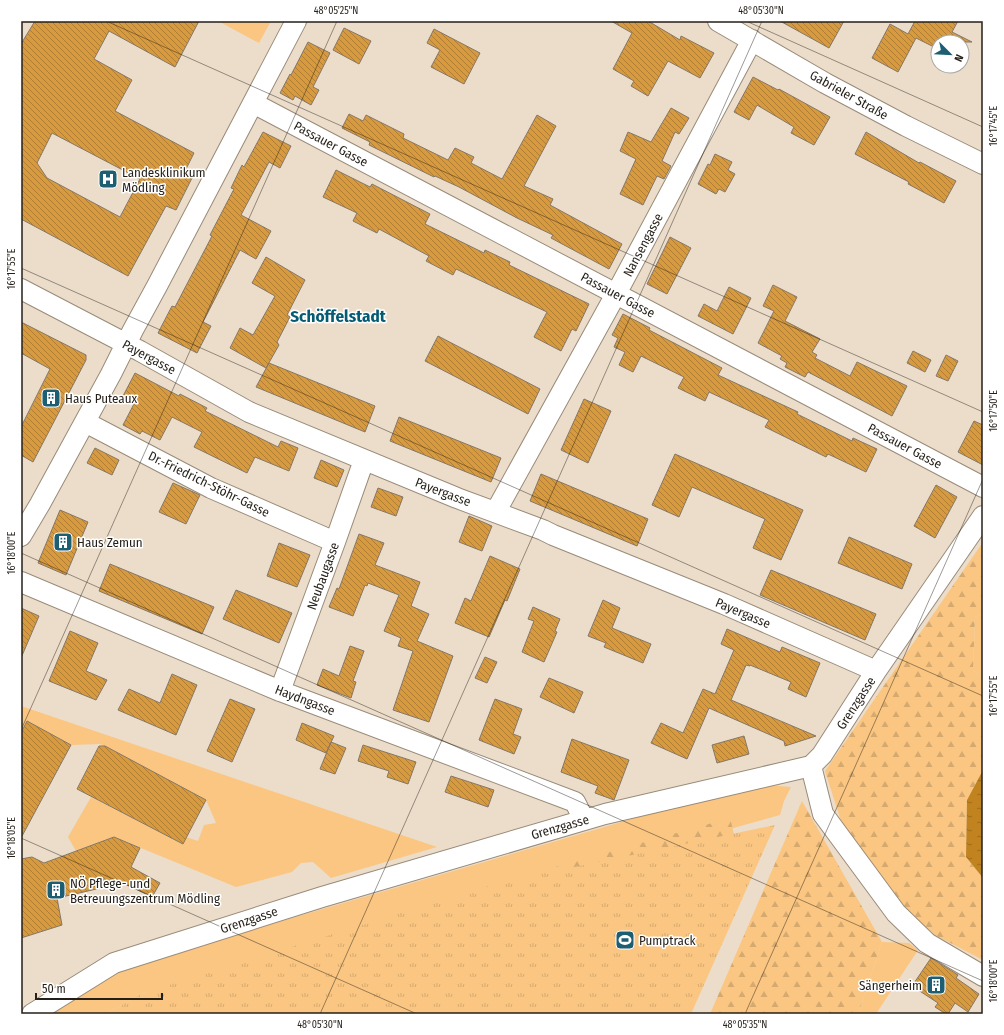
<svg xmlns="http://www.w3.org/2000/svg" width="1004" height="1035" viewBox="0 0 1004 1035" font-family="'Fira Sans Condensed',sans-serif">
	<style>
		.green { fill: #fac681 }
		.forest { fill: url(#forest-firs) }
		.park { fill: url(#park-tufts) }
		.water { fill: url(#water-ripples) }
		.building { fill: url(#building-back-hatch); stroke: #857766; fill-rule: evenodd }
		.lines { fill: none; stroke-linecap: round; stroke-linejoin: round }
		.minor-casing { stroke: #998b79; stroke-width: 22 }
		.minor { stroke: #fff; stroke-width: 20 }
		.ticks { fill: none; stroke: #241f18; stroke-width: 1; stroke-opacity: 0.45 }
		.labels { text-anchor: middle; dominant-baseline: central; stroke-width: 3; stroke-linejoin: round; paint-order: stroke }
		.street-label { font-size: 13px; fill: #241f18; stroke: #fff }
		.poi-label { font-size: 13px; fill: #241f18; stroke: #fff; text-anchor: start }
		.district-label { font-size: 17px; font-weight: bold; fill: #055b72; stroke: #fff }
		.neatline { fill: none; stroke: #241f18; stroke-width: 1.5 }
		.ticks-label { font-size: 10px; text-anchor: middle; fill: #241f18 }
	</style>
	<defs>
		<pattern id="forest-firs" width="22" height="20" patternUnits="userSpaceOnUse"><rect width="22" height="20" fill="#fac681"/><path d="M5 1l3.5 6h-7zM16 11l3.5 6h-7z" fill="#d6aa6f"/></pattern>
		<pattern id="park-tufts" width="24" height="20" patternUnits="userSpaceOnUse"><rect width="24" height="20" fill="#fac681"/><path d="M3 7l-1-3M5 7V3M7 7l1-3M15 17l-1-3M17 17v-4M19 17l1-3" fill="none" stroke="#d6aa6f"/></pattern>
		<pattern id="water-ripples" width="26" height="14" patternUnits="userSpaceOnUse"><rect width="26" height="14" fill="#c08320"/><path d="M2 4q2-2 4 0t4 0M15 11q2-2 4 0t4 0" fill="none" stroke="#9c6b1b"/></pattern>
		<pattern id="building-back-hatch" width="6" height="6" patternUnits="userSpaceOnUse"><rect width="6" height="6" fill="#d89a3e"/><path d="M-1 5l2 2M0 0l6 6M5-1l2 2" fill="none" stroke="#af7d33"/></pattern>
	</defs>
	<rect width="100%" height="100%" fill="#ecddca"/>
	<path class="green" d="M218 21H271L259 43Z
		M983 614V678L973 670 975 617Z
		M21 706 437 847 331 878 313 862 301 863 292 872 236 887 114 837 76 851 68 837 91 797 183 843 186 837 198 841 204 825 216 823 206 800 100 744 71 745 27 721 21 733Z
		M752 784 791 787 784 801 780 815 143 993 106 1014H49L127 966Z
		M882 942 909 943 918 950 876 1014H858Z"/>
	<path class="forest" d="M983 542V614L975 617 973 670 983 678V770L967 800 966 857 983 878V960L935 935 896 898 841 821 825 771Z
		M802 801 882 942 858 1014H710Z
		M730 818 736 842 543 895 552 868Z"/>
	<path class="park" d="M775 825 691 1014H106L143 993 498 883Z"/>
	<path class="water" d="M983 770V878L966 857 967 800Z"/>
	<path class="building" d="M35 21H199L175 67 109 31 94 59 132 80 115 111 194 153 184 173 192 178 176 210 166 206 128 276 21 219V44ZM52 133 140 179 120 217 47 178 37 163Z
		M611 21H648L680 40 681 36 714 53 700 78 668 61 648 96 631 86 634 81 613 69 632 33Z
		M780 21H844L829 48Z
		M915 21H958L952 32 972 42H938V49L916 38 898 72 872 58 890 24 908 34Z
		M344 28 371 41 359 64 333 50Z
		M434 29 480 53 464 84 431 67 440 50 427 43Z
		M308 42 330 53 313 87 319 90 311 105 295 96 293 100 280 93 290 74 291 75Z
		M753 77 778 90 779 89 830 117 814 145 791 133 794 127 757 105 749 120 734 112Z
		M671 108 689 118 679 134 675 132 662 161 671 166 664 179 657 176 643 205 620 194 636 159 620 151 628 132 651 142Z
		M349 114 363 121 366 115 404 134 403 138 448 160 455 148 474 157 471 163 502 179 537 115 556 126 524 186 553 199 550 205 622 244 609 269 551 238 553 235 517 218 459 187 435 176 434 177 369 145 370 142 342 128Z
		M263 132 291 146 280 168 269 162 241 215 271 231 256 259 240 250 203 322 211 326 197 353 158 333 172 306 175 307 212 236 210 235 234 189 231 188 242 165 244 167Z
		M866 132 919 163 920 162 956 181 944 203 908 184 909 182 855 154Z
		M715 154 732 162 728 170 735 174 725 192 719 189 716 194 698 184 708 164 710 165Z
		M336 170 370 187 372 184 430 214 425 224 484 253 485 250 510 262 509 265 589 304 576 331 572 329 561 351 534 337 547 312 456 269 453 275 426 261 429 256 379 229 377 233 353 221 357 213 323 197Z
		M670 237 691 248 667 294 647 284Z
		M266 257 305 280 287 315 290 317 277 342 279 345 266 368 230 348 240 328 253 335 275 296 252 283Z
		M773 285 797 297 785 321 820 339 812 352 817 355 815 358 850 376 857 362 907 386 892 416 808 372 805 377 785 367 787 363 780 359 782 356 758 343 774 311 763 306Z
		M729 287 751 298 733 334 698 316 704 304 717 311Z
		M623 314 650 328 649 330 722 368 718 375 798 412 797 414 852 441 853 438 877 449 866 472 828 454 826 457 765 427 769 420 709 392 705 401 678 388 684 377 641 356 633 372 619 365 625 352 614 347 618 338 612 335Z
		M21 322 86 355V360L33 462 21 455V427L50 369 21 353Z
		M438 336 540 389 528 414 425 361Z
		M913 351 931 360 925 372 907 363Z
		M946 355 958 361 948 381 936 376Z
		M269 363 375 406 365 432 256 387Z
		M135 373 179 396 180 394 207 408 205 411 278 447 281 441 298 448 289 471 255 457 247 473 194 447 202 432 172 417 160 440 142 431 140 434 123 425 135 402 123 396Z
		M584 399 611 411 588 463 561 450Z
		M399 417 501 458 491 482 390 441Z
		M974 421 983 425V465L958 452Z
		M95 448 119 460 112 475 87 463Z
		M675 454 803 510 781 560 753 548 765 519 692 487 679 517 652 505Z
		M321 460 344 470 337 487 314 478Z
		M541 474 648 519 637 546 530 501Z
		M173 483 200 495 186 524 159 512Z
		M936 485 957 497 935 538 914 526Z
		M378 488 403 497 396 516 371 507Z
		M60 510 88 522 66 575 38 563Z
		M469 516 492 526 482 551 459 542Z
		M359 534 384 543 375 565 420 582 411 606 429 614 417 641 453 656 429 722 393 710 413 651 398 646 401 638 384 631 399 595 368 583 367 586 365 585 353 616 329 607 337 588 339 589Z
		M849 537 912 564 902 589 838 563Z
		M279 543 310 555 297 587 267 576Z
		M490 556 520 569 507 601 505 600 489 637 455 623 465 598 471 601Z
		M110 564 214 607 202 634 99 591Z
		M771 570 876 614 865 640 760 595Z
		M236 590 292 613 279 643 223 619Z
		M603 600 620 608 612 628 651 644 643 663 604 647 606 643 588 636Z
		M533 607 560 619 555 631 557 632 544 662 522 652 534 621 528 619Z
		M21 608 39 616 21 658Z
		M727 629 780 652 782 647 820 663 806 697 788 689 791 682 750 665V666L746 665 731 700 816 736 785 746 784 741 709 708 687 759 651 743 661 723 683 733 703 689 715 694 734 650 721 644Z
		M70 631 98 643 86 671 107 680 96 700 49 681Z
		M350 646 364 651 353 681 356 682 351 698 317 685 323 669 339 676Z
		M485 657 497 662 487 683 475 678Z
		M172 674 197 685 176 735 118 710 129 689 160 703Z
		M549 678 583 692 574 713 540 697Z
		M230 699 255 709 232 762 207 751Z
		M495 699 522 709 513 734 521 737 514 754 479 740Z
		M27 721 71 745 21 838V733Z
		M302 723 334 736 326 753 296 740Z
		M744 736 749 754 717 763 712 745Z
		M572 739 629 760 614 800 595 793 598 786 561 772Z
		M331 742 346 748 335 774 320 769Z
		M363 745 416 762 408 784 387 777 389 771 358 761Z
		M99 746H105L206 800 183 844 77 789Z
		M451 776 494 790 488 807 445 792Z
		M114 837 140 848 131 867 160 883 152 897 123 883 57 898 62 925 21 938V859L32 857 44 863Z
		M931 958 958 975 956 978 979 994 968 1012 955 1003 948 1014H946L935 1007 938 1003 912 986Z"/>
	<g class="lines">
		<defs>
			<path id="minor" d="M718 21 825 83 906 126 983 164
				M253 103 983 487
				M21 289 140 351 249 412 457 498 543 530 553 535 724 604 876 671
				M85 422 211 488 335 542
				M496 511 616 294 752 40
				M21 536 40 504 111 374 133 330 157 286 296 21
				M21 582 280 691 575 802 584 820
				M280 691 335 542 364 460
				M811 766 823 814 896 913 927 943 983 976
				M32 1014 114 963 322 897 605 814 811 766 822 755 876 671 983 516"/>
		</defs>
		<use href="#minor" class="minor-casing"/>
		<use href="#minor" class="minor"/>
	</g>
	<path class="ticks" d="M106 21 983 412M746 21 983 127M21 268 983 696M21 553 983 981M21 730 337 21M21 838 417 1014M320 1014 762 21M745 1014 983 479"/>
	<defs>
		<symbol id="hospital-square" viewBox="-11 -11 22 22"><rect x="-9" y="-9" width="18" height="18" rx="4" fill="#1e5e73" stroke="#fff"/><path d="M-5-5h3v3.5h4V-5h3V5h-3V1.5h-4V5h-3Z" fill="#fff"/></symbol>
		<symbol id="building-square" viewBox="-11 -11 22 22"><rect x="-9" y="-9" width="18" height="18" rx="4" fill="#1e5e73" stroke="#fff"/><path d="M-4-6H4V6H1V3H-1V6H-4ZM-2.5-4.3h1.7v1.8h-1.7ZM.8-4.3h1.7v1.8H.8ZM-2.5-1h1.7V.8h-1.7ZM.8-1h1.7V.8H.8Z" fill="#fff"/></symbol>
		<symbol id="stadium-square" viewBox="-11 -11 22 22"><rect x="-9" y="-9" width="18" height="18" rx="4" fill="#1e5e73" stroke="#fff"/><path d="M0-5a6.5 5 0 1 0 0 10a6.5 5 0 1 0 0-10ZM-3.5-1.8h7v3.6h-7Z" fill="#fff"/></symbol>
	</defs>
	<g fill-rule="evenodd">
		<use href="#hospital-square" x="97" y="168" width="22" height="22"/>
		<use href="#building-square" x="40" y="387" width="22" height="22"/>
		<use href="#building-square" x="52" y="531" width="22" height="22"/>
		<use href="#building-square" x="45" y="879" width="22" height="22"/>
		<use href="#stadium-square" x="614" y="929" width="22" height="22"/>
		<use href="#building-square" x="925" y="974" width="22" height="22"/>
	</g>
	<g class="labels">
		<g class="street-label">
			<text transform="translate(849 95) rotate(29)">Gabrieler Straße</text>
			<text transform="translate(331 144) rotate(28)">Passauer Gasse</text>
			<text transform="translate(643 245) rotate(-62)">Nansengasse</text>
			<text transform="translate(618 295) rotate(28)">Passauer Gasse</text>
			<text transform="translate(149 357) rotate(28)">Payergasse</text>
			<text transform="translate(905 446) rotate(28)">Passauer Gasse</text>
			<text transform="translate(209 484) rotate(26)">Dr.-Friedrich-Stöhr-Gasse</text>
			<text transform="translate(443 492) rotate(21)">Payergasse</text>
			<text transform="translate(323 576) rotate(-70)">Neubaugasse</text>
			<text transform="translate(743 613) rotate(23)">Payergasse</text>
			<text transform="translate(305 700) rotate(21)">Haydngasse</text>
			<text transform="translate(856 703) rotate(-57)">Grenzgasse</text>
			<text transform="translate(560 827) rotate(-16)">Grenzgasse</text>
			<text transform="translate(249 920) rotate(-18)">Grenzgasse</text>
		</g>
		<g class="poi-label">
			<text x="122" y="172">Landesklinikum<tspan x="122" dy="15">Mödling</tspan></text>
			<text x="65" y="398">Haus Puteaux</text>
			<text x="77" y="542">Haus Zemun</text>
			<text x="70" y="883">NÖ Pflege- und<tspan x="70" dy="15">Betreuungszentrum Mödling</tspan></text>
			<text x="639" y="940">Pumptrack</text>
			<text x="922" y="985" text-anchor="end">Sängerheim</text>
		</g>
		<g class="district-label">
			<text x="338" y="316">Schöffelstadt</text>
		</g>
	</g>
	<rect width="1004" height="1035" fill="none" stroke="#ffffff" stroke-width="44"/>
	<g transform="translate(950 54) rotate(114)"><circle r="19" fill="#ffffff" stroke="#a7a5a3"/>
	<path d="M0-3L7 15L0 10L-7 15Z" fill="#1e5e73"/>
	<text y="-6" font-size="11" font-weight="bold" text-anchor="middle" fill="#241f18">N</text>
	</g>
	<path d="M36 993v6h126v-6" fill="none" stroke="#241f18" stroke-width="2"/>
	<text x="42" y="993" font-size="12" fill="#241f18" stroke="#ffffff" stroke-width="3" paint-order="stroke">50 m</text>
	<rect x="22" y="22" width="960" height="991" class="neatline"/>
	<g class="ticks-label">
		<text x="336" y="14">48°05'25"N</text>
		<text x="761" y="14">48°05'30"N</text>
		<text transform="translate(993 126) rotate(-90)" y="4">16°17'45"E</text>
		<text transform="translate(11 269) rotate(-90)" y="4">16°17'55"E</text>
		<text transform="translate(993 411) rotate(-90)" y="4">16°17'50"E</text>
		<text transform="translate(11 553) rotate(-90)" y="4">16°18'00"E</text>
		<text transform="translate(993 696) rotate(-90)" y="4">16°17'55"E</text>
		<text transform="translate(11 838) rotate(-90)" y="4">16°18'05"E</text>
		<text transform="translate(993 981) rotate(-90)" y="4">16°18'00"E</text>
		<text x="320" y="1028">48°05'30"N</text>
		<text x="745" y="1028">48°05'35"N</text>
	</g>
</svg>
